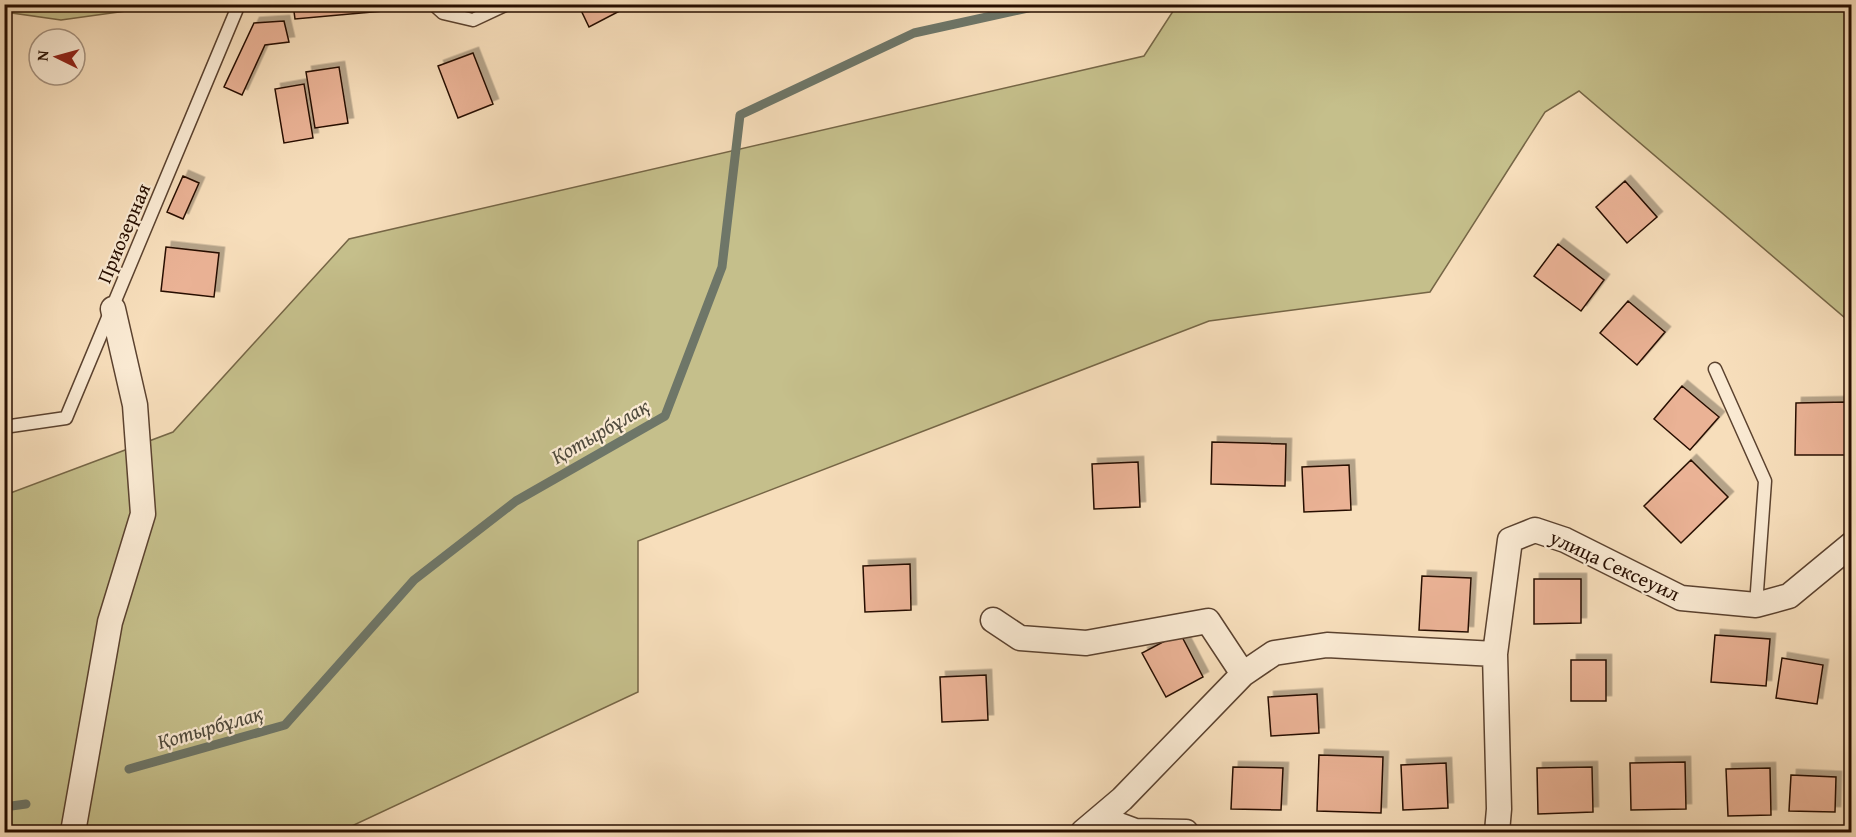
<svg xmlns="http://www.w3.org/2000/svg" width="1856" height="837" viewBox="0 0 1856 837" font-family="'Gentium Book Plus',serif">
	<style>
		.green { fill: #c5bf8b; stroke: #766646; stroke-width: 1.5 }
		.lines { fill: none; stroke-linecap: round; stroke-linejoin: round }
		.stream { stroke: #6e7668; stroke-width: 9 }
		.building { fill: #eab295; stroke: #270e00; stroke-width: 1.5; filter: url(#shadow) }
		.service-casing { stroke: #5b422f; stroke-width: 15 }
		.minor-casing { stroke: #5b422f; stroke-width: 27 }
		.service { stroke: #faead3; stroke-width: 12 }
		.minor { stroke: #faead3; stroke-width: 24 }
		.labels { text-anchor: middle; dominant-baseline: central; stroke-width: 4.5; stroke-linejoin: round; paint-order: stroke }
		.street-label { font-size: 20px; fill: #270e00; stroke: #faead3 }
		.water-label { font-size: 21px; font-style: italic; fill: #504b3d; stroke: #faead3 }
	</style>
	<defs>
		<filter id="shadow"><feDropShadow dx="5.5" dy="-5.5" stdDeviation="0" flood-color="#0004"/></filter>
	</defs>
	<rect width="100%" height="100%" fill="#f7debb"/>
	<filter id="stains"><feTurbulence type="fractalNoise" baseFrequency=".00333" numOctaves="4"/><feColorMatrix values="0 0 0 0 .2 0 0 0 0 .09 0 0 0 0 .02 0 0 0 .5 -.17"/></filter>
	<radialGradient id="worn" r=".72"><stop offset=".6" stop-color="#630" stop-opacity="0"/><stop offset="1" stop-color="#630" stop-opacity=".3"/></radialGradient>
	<path class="green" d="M5 4H133V5L126 11 61 20 5 12Z
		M1177 5H1851V323L1579 91 1545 112 1430 292 1209 321 638 541V692L339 832H5V495L173 432 349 239 1144 56Z"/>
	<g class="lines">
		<path class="stream" d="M129 769 285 725 414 580 516 501 665 416 722 267 740 115 914 33 1046 4
			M4 807 26 804"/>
	</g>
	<path class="building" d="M293 4H393L394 10 295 19Z
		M578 4H633L589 27Z
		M284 21 289 42 265 45 242 95 224 87 254 23Z
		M473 53 493 104 458 118 438 66Z
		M339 67 348 123 315 128 306 72Z
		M304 84 313 138 284 143 275 89Z
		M183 176 199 183 183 219 167 212Z
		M1625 181 1657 217 1627 243 1596 207Z
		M1558 244 1604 280 1581 311 1534 276Z
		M166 247 219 253 214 297 161 291Z
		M1628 301 1665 332 1637 365 1600 333Z
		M1682 386 1719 417 1690 450 1654 419Z
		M1847 402V455H1795L1796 403Z
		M1212 442 1286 444 1285 486 1211 484Z
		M1691 460 1728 497 1681 543 1644 506Z
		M1138 462 1140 507 1094 509 1092 464Z
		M1349 465 1351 510 1304 512 1302 467Z
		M910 564 911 610 865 612 863 566Z
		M1422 576 1471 578 1468 632 1419 630Z
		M1534 579H1581V623L1534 624Z
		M1180 633 1203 677 1166 697 1142 653Z
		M1715 635 1770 639 1766 686 1711 682Z
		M1782 658 1823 665 1817 704 1776 698Z
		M1571 660H1606V701H1571Z
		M986 675 988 720 942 722 940 677Z
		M1317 694 1319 733 1271 736 1268 697Z
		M1319 755 1383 757 1381 813 1317 811Z
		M1685 762 1686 809 1631 810 1630 763Z
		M1446 763 1448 808 1403 810 1401 765Z
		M1233 767 1283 768 1281 810 1231 809Z
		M1592 767 1593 812 1538 814 1537 768Z
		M1770 768 1771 815 1728 816 1726 769Z
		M1791 775 1836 777 1835 812 1789 811Z"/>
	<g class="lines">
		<defs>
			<path id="service" d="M433 4 443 13 473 20 507 4
				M1715 369 1765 481 1756 605
				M4 427 66 418 239 4"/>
			<path id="minor" d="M993 620 1020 638 1086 643 1208 621 1243 674
				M1100 818 1135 831 1186 832
				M73 832 110 622 143 514 135 405 113 309
				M1083 832 1122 799 1243 674 1274 653 1327 645 1495 654
				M1497 832 1499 809 1495 654 1510 540 1535 530 1565 540 1681 598 1756 605 1789 596 1852 544"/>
		</defs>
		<use href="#service" class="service-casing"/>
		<use href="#minor" class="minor-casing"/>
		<use href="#service" class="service"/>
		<use href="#minor" class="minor"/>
	</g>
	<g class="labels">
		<g class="street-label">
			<text transform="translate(123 233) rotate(-67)">Приозерная</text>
			<text transform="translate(1615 565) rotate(25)">улица Сексеуил</text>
		</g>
		<g class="water-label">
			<text transform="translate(600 431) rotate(-30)">Қотырбұлақ</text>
			<text transform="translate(210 727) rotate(-16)">Қотырбұлақ</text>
		</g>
	</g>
	<rect width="1856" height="837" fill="none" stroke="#f7debb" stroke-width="24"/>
	<rect x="6" y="6" width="1844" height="825" fill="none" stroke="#270e00" stroke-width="3"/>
	<rect x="12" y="12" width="1832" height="813" fill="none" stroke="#270e00" stroke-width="1.5"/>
	<g transform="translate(57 57) rotate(275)"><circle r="28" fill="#faead3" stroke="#a6927f" stroke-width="1.5"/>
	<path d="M0-4.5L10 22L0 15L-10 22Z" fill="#8f2418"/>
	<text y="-9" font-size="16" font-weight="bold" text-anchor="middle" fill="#270e00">N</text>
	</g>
	<rect width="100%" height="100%" filter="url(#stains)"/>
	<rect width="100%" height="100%" fill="url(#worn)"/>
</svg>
